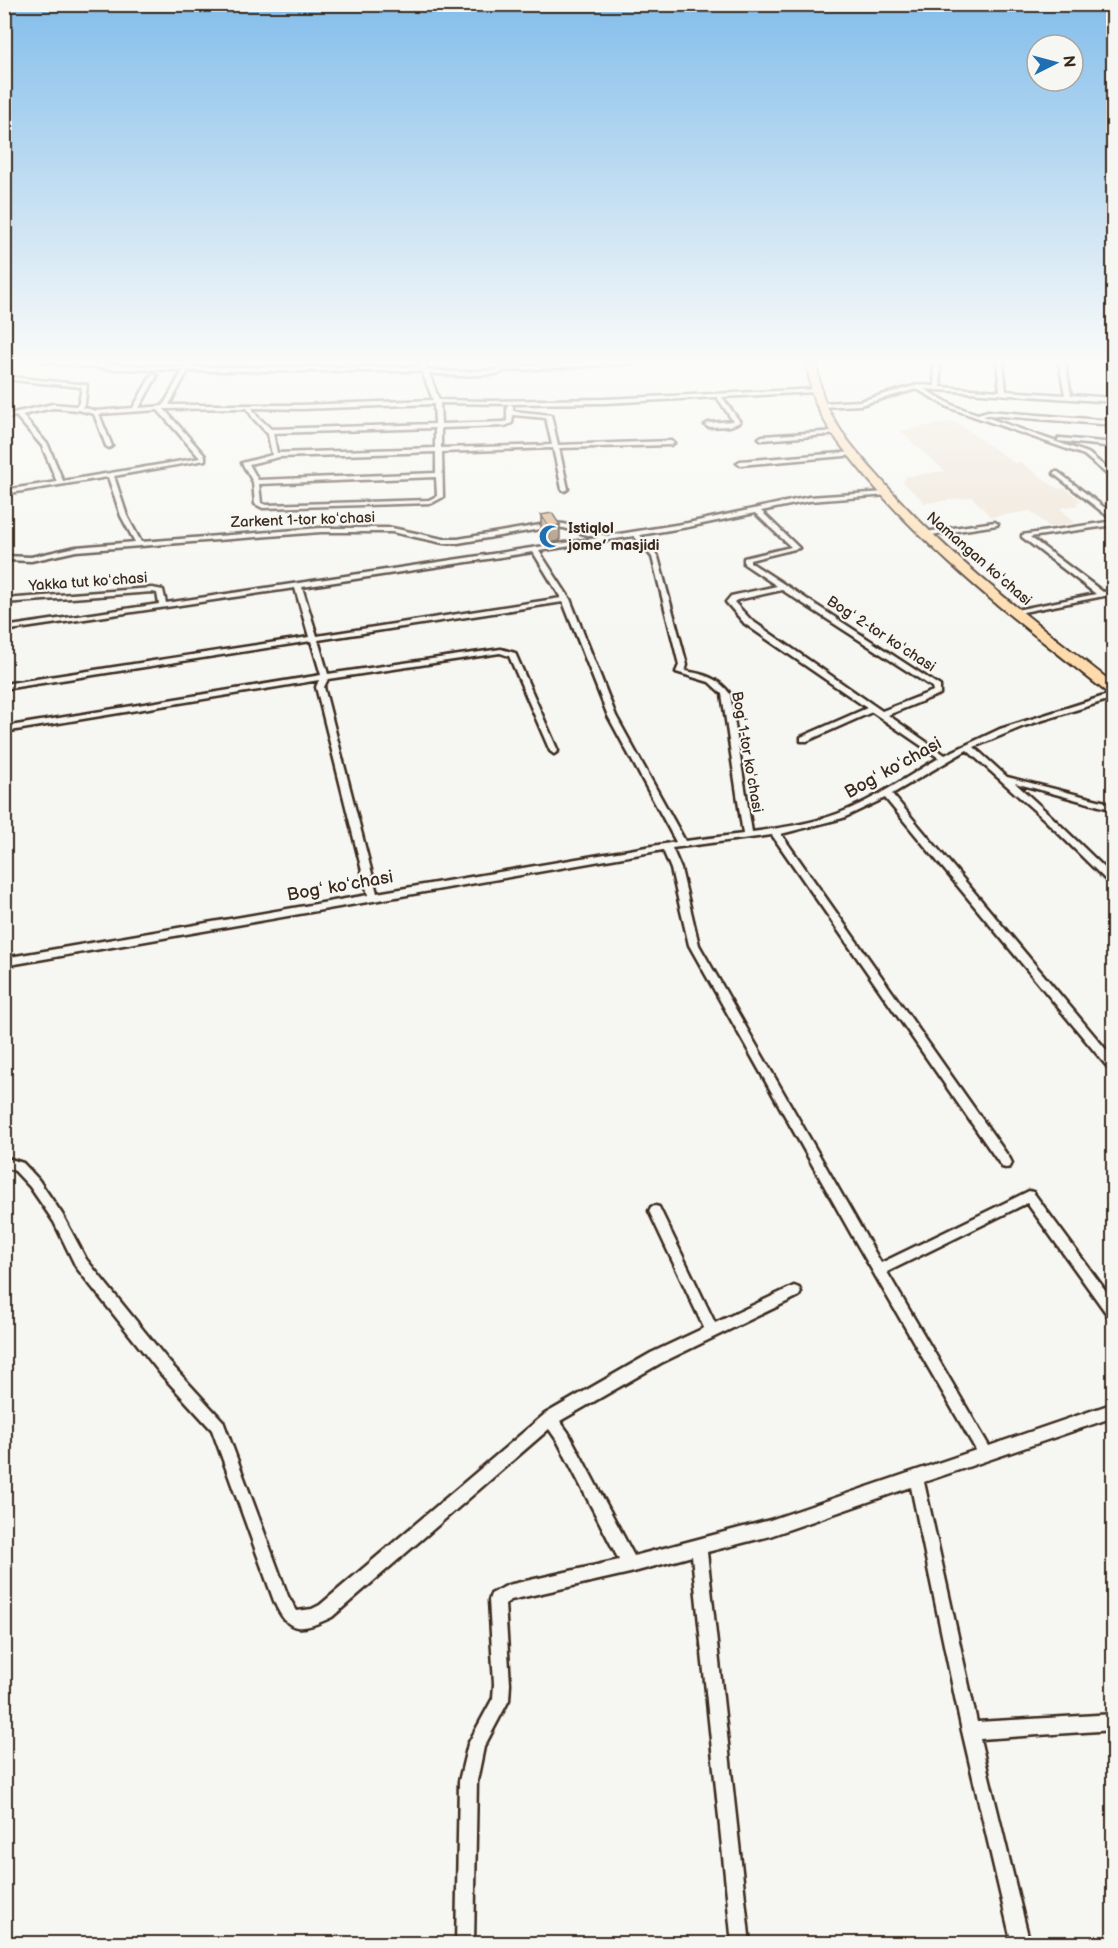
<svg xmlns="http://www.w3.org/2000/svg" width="1118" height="1948" viewBox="0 0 1118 1948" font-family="'Balsamiq Sans',sans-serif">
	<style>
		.built { fill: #ece1d1 }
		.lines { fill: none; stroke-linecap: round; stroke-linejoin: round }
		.street-casing { stroke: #3b2a1e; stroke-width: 5 }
		.primary-casing { stroke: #3b2a1e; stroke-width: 4 }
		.street { fill: #f6f6f2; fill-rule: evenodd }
		.primary { fill: #fedbac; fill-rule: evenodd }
		.wall { fill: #b59672; stroke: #3b2a1e; stroke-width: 1.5 }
		.shaded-wall { fill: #947a5d; stroke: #3b2a1e; stroke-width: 1.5 }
		.building { fill: #d3af85; stroke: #3b2a1e; stroke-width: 1.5 }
		.labels { text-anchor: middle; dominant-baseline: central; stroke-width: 4.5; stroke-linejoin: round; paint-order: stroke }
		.far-street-label { font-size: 15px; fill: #3b2a1e; stroke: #f6f6f2 }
		.far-poi-label { font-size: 15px; font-weight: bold; fill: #3b2a1e; stroke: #f6f6f2; text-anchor: start }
		.street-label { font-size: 18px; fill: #3b2a1e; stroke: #f6f6f2 }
	</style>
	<rect width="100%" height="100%" fill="#f6f6f2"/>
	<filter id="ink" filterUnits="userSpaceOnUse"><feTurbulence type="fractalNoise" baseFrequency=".0167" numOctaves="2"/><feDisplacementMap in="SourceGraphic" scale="12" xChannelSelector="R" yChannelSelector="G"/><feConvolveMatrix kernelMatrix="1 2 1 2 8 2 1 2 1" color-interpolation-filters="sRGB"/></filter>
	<g filter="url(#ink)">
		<path class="built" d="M954 421 1015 463 1020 462 1058 489 1065 488 1081 501 1076 502 1078 505 1060 508 1075 523 1050 527 1030 511 991 517 972 497 925 503 902 481 906 480 904 477 945 471 900 431Z"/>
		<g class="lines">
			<defs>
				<path id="street" d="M44 362 188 367 191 362H196L194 367H421L419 362H425L427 370 459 372 497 370 502 367 609 362H652L503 371 498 374 459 376 429 373 439 400 489 401 605 399 819 389V391L817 392 722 397 740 422 730 426 708 427 705 425 708 423 733 421 717 397 605 403 510 404 513 406V411L551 415 558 445 671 441 674 443 671 445 559 448 568 489 565 491 562 489 553 448 442 452 443 497 432 503 263 508 255 504 253 482 242 463 272 455 268 434 253 418 247 408 164 409 205 456V460L114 476 127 516 141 542 321 528H392L443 539H458L552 523 564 524 607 536 688 523 809 497 886 492 889 494 888 495 809 501 761 511 799 548 750 560V562L940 686V694L888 715 945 755 1000 729 1114 693V698L1024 726 974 747 1007 777 1114 804V810L1015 783 1050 815 1114 877V886L1111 885 1044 819 967 750 892 794 1114 1059V1071L1110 1070 885 798 843 818 781 834 1010 1159 1012 1163 1010 1167 1006 1168 1002 1167 772 835 672 848 681 869 699 945 881 1263 1029 1191 1033 1192 1114 1302V1319L1109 1317 1027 1203 887 1272 989 1446 1114 1403V1417L924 1482 977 1722 1114 1714V1730L980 1739 1030 1944H1012L962 1731 911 1487 770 1536 707 1552 750 1944H732L692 1556 630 1573 511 1600 505 1604 510 1684 509 1700 484 1747 477 1781 474 1944H456L459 1781 468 1744 493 1698 494 1684 489 1600 491 1594 508 1585 619 1560 558 1442 549 1429 332 1617C302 1631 288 1635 274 1601L212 1430 160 1373 76 1267 54 1222 30 1187 15 1171 4 1167V1157L23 1163 38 1179 62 1214 86 1259 170 1363 223 1421 288 1596 297 1611 312 1609 320 1605 545 1414 651 1353 704 1328 649 1211 651 1207 655 1206 659 1207 715 1323 794 1286 799 1288 801 1292 799 1296 661 1363 560 1421 568 1432 634 1556 770 1520 976 1450 854 1239 689 945 671 869 663 850 4 966V958L368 895 316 687 319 680 4 732V727L321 675 311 641 4 689V684L309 637 295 588 4 631V627L159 604 157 593 152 592 4 603V599L152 588 163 590 166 603 598 538 564 528 552 527 458 543H443L392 532H321L76 551 31 561 4 560V556L31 557 76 547 135 542 121 516 108 477 4 494V490L57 482 42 446 16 416 4 419V415L53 404 76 406 79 403 82 387 12 380 10 379V377L87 385 85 403 82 407 96 411 133 408 151 376 154 374 157 376 139 408 163 406 183 370 111 369ZM188 371H422L433 400 301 405H169ZM440 403 510 404 507 406V421L504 422 441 424ZM434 404 435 424 271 429 257 416 252 408 301 409ZM53 408 78 410 94 414 106 446 109 448 112 446 99 414 158 410 200 458 63 481 48 445 22 415ZM513 415 546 418 552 445 441 448V428L505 426 512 423ZM435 428V448L277 453 273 433ZM436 452V473L258 480 249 464 279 457ZM436 477 437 496 429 500 266 505 261 503 259 484ZM755 513 791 547 744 558V564L777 586 731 596 726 602 745 624 867 708 801 737V741H807L872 712 939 758C905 778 874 800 837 814 810 824 780 828 752 832L730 694C719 678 703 674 685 671L687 665 658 557 640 535 688 527ZM634 536 652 557 679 665 676 672 709 682 722 694 743 834 685 841 616 716 570 599 539 551ZM533 552 561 598 317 636 302 587ZM782 590 932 687 933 691 882 711 751 620 734 602 737 600ZM563 602 608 716 676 842 377 893 324 687 328 679 500 653 509 656 550 751 554 754 558 751 515 653 501 649 328 674 318 640Z
					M933 362H939L941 387 1000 391 997 362H1003L1006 391 1065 395 1059 362H1065L1071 395 1114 398V402L924 389 954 406 978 414 988 411 1114 421V425L988 415 983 416 1088 453 1114 474V480L1084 455 950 408 917 389 860 405 821 407 818 405 821 403 860 401 918 385 935 386Z
					M838 431 840 432V434L762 440 759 438 762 436Z
					M1060 438 1114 443V447L1058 441V439Z
					M854 452 857 454 856 455 740 465 737 463 740 461Z
					M1054 472H1058L1114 515V521L1054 474Z
					M1114 521V525L1030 537 1103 592 1114 590V594L1013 614V610H1016L1096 594 1022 537V535Z
					M995 522 998 524 997 525 925 536 922 534 925 532Z"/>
				<path id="primary" d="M806 362H816C819 376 820 390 825 402 837 430 858 454 878 476 946 556 1031 619 1114 684V695L1109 694C1024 627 937 561 867 478 848 455 827 430 815 402 810 390 810 376 806 362Z"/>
			</defs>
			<use href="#street" class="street-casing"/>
			<use href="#primary" class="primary-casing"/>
			<use href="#street" class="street"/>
			<use href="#primary" class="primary"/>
		</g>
		<path class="wall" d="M541 515 560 541 549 543 541 531Z"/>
		<path class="shaded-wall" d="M560 525V541L549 543V527Z"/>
		<path class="building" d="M552 513 560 525 549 527 541 515Z"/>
	</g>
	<linearGradient id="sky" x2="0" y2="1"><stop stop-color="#84beeb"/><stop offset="0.57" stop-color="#fbfbf9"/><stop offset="1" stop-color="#fbfbf9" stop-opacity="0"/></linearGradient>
	<rect width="1118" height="635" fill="url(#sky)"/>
	<defs>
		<symbol id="mosque-bare" viewBox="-9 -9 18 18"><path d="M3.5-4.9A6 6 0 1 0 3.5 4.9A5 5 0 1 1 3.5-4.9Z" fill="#1f6fb2" stroke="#f6f6f2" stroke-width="2.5" paint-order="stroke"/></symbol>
	</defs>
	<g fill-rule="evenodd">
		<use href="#mosque-bare" x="534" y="520" width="33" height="33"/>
	</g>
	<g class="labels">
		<g class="far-street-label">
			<text transform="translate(303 520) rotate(-2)">Zarkent 1-tor koʻchasi</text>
			<text transform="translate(979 559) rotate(41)">Namangan koʻchasi</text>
			<text transform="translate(88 582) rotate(-4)">Yakka tut koʻchasi</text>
			<text transform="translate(881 634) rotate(33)">Bogʻ 2-tor koʻchasi</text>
			<text transform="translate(747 752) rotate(80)">Bogʻ 1-tor koʻchasi</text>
		</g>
		<g class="far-poi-label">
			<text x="568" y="528">Istiqlol<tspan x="568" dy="17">jome’ masjidi</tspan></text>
		</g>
		<g class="street-label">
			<text transform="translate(893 768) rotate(-29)">Bogʻ koʻchasi</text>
			<text transform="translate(340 886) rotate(-10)">Bogʻ koʻchasi</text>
		</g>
	</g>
	<rect width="1118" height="1948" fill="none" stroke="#f6f6f2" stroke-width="24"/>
	<rect x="12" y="12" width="1094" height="1924" fill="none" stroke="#3b2a1e" stroke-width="2" filter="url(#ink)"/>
	<g transform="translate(1055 63) rotate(84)"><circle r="28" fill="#f6f6f2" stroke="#aba49d" stroke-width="1.5"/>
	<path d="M0-4.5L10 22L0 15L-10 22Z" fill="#1f6fb2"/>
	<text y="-9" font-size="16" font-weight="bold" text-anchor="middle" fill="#3b2a1e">N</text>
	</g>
</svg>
